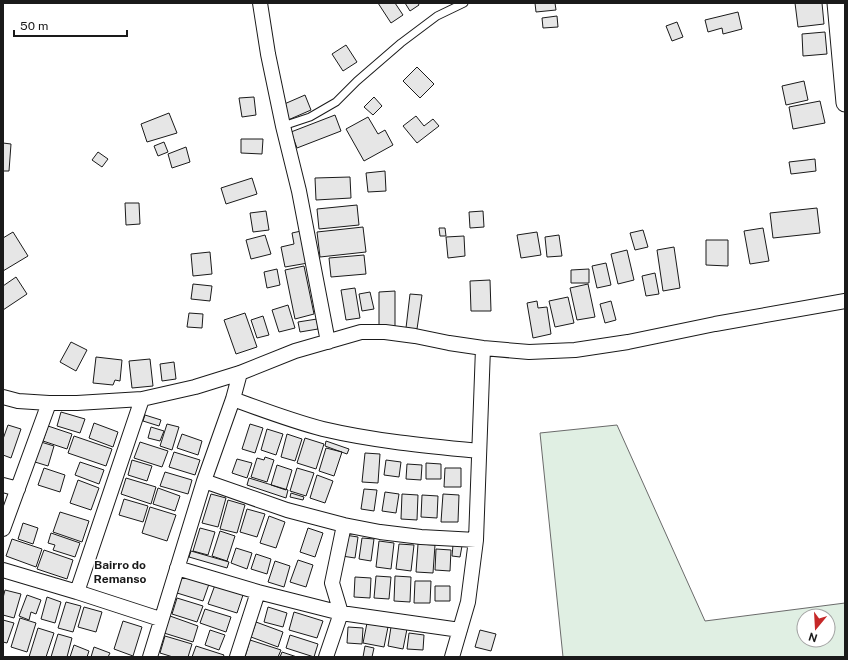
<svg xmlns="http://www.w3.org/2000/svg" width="848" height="660" viewBox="0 0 848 660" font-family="'Public Sans',sans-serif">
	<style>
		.green { fill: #e0efe3; stroke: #6a6a6a; fill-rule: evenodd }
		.building { fill: #e6e6e6; stroke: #1a1a1a }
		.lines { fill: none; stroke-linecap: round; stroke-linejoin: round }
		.service-casing { stroke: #1a1a1a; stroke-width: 9 }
		.minor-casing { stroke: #1a1a1a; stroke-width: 16 }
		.tertiary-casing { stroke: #1a1a1a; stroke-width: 19 }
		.service { stroke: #fff; stroke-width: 7 }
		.minor { stroke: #fff; stroke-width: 14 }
		.tertiary { stroke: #fff; stroke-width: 17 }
		.labels { text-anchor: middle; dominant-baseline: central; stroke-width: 3; stroke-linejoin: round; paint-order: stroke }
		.neighbourhood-label { font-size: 12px; font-weight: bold; fill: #1a1a1a; stroke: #fff }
	</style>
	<rect width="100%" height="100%" fill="#fff"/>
	<path class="green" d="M617 425 705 621 845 603V657H563L540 433ZM804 616H828V640H804Z"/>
	<path class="building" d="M378 3H395L403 15 391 23Z
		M405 3H418L419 5 410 11Z
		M535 3H555L556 10 536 12Z
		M795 3H822L824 24 798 27Z
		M738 12 742 29 723 34 722 28 708 32 705 20Z
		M557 16 558 27 543 28 542 18Z
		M677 22 683 37 672 41 666 26Z
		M825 32 827 54 803 56 802 34Z
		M346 45 357 62 343 71 332 54Z
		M417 67 434 84 420 98 403 81Z
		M804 81 808 100 786 105 782 86Z
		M305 95 311 110 288 120 282 105Z
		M254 97 256 115 242 117 239 98Z
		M374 97 382 106 373 115 364 107Z
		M820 101 825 123 793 129 789 107Z
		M169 113 177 133 147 142 141 124Z
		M335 115 341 131 297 148 291 132Z
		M416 116 424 126 433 119 439 126 417 143 403 126Z
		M368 117 378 134 385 130 393 145 364 161 346 129Z
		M241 139H263L262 154 241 153Z
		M164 142 168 152 158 156 154 146Z
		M3 143 11 144 9 171H3Z
		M186 147 190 162 172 168 168 154Z
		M98 152 108 159 102 167 92 160Z
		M815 159 816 171 791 174 789 162Z
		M385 171 386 191 368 192 366 173Z
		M350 177 351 198 316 200 315 178Z
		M252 178 257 194 226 204 221 188Z
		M125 203H139L140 224 126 225Z
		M357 205 359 225 319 229 317 209Z
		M817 208 820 233 773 238 770 213Z
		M266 211 269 230 253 232 250 213Z
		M483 211 484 227 470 228 469 212Z
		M363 227 366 252 320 257 317 232Z
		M439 228H445L446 236H440Z
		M763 228 769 261 750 264 744 231Z
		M643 230 648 247 635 250 630 233Z
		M301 231 308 263 285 267 281 247 294 244 292 233Z
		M13 232 28 256 3 271V238Z
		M537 232 541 255 521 258 517 235Z
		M265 235 271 254 251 259 246 240Z
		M559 235 562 256 547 257 545 237Z
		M464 236 465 256 448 258 446 237Z
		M706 240H728V266L706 265Z
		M674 247 680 288 663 291 657 250Z
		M627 250 634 280 618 284 611 254Z
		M210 252 212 274 193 276 191 254Z
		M364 255 366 274 331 277 329 258Z
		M606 263 611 285 597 288 592 266Z
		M304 266 314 314 295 319 285 270Z
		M277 269 280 285 267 288 264 272Z
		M589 269V283H571V270Z
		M655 273 659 294 646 296 642 276Z
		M16 277 27 294 3 310V286Z
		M490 280 491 311H471L470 281Z
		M193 284 212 286 210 301 191 299Z
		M588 284 595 317 577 320 570 288Z
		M355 288 360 318 346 320 341 290Z
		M395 291V327H379V292Z
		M370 292 374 309 362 311 359 294Z
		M410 294 422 295 417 329 406 328Z
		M568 297 574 323 555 327 549 301Z
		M537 301 538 308 547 307 551 334 533 338 527 303Z
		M611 301 616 320 605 323 600 304Z
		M288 305 295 328 279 332 272 310Z
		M189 313 203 314 202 328 187 327Z
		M245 313 257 347 236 354 224 320Z
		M263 316 269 335 257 338 251 320Z
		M317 319 318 329 300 332 298 322Z
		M71 342 87 350 76 371 60 362Z
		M96 357 122 360 120 381 115 380 113 385 93 383Z
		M150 359 153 386 132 388 129 361Z
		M174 362 176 379 162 381 160 364Z
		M61 412 85 419 80 433 57 426Z
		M145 415 161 420 159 426 143 421Z
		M94 423 118 432 113 447 89 438Z
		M167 424 179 427 172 450 160 446Z
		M250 424 263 428 255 453 242 449Z
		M8 425 21 429 11 458 3 455V439Z
		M48 426 72 434 67 449 43 441Z
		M151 427 164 431 160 441 148 438Z
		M267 429 283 434 276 455 261 450Z
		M182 434 202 441 198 455 177 448Z
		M287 434 302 439 295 461 281 457Z
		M74 436 112 449 106 466 68 453Z
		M305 438 324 444 316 469 297 463Z
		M326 441 349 449 347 454 325 446Z
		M41 442 54 446 48 466 35 462Z
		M140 442 168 451 162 467 134 458Z
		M326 448 342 452 334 476 319 471Z
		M174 452 200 460 195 475 169 467Z
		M365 453 380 454 378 483 362 482Z
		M265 457 274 460 267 482 251 477 257 458 264 460Z
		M237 459 252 463 247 478 232 473Z
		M132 460 152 466 147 481 128 475Z
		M386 460 401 462 399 477 384 475Z
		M80 462 104 470 99 484 75 475Z
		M426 463 441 464V479H426Z
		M407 464 422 465 421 480 406 479Z
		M277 465 292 470 286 490 271 485Z
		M44 468 65 475 60 492 38 485Z
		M297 468 314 473 306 496 290 491Z
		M445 468H461V487H444Z
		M165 472 192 480 188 494 160 486Z
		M317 475 333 481 325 503 310 498Z
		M126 478 156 487 151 504 121 494Z
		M249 478 288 490 286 498 247 485Z
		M78 480 99 488 91 510 70 503Z
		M158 488 180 496 175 511 153 504Z
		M364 489 377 490 374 511 361 509Z
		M385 492 399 494 396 513 382 511Z
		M291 493 304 497 303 500 290 497Z
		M211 494 226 498 218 527 202 523Z
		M402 494 418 495 417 520 401 519Z
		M443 494 459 495 458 522H441Z
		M422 495 438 496 437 518 421 517Z
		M124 499 148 506 143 522 119 515Z
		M228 500 245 505 237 533 220 529Z
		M150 507 176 515 167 541 142 533Z
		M247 509 265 514 257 537 240 532Z
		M60 512 89 521 82 542 53 532Z
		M269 516 285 522 276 548 260 543Z
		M23 523 38 528 33 544 18 539Z
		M200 528 215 532 208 555 193 551Z
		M308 528 323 533 315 557 300 552Z
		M220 531 235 536 227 561 212 556Z
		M51 533 80 543 75 557 53 550 55 545 48 543Z
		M345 535 358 537 355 558 342 556Z
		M362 538 374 539 371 561 359 559Z
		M12 539 42 549 36 567 6 556Z
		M379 541 394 543 391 569 376 567Z
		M399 544 414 545 411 571 396 569Z
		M418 544 435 545 433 573 416 572Z
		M453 545 462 546 460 557 452 556Z
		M236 548 252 553 247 569 231 563Z
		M436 549 451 550 450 571 435 570Z
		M44 550 73 560 67 579 37 569Z
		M191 551 229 562 227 568 189 557Z
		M256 554 271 559 267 574 251 569Z
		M298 560 313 565 306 587 290 582Z
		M275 561 290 566 284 587 268 582Z
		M182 576 209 584 203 601 177 593Z
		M376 576 391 577 389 599 374 598Z
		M395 576 411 577 410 602 394 601Z
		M355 577 371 578 370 598 354 597Z
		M415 581H431L430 603H414Z
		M215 585 243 595 237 613 208 604Z
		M435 586H450V601H435Z
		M5 590 21 594 14 618 3 615V598Z
		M27 595 41 600 36 614 31 612 29 620 19 616Z
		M47 597 61 602 55 623 41 619Z
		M177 598 203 606 197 622 172 614Z
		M66 602 81 606 73 632 58 628Z
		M84 607 102 612 96 632 78 627Z
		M268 607 287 613 283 627 264 622Z
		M205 609 231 617 226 632 200 623Z
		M294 612 323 621 317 638 289 630Z
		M170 616 198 626 193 642 164 633Z
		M20 618 36 623 27 652 11 647Z
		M3 620 14 623 7 643 3 642Z
		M123 621 142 627 133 656 114 649Z
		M256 622 283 632 278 647 251 637Z
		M367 623 388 627 384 647 363 643Z
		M348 627 363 628 362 644 347 643Z
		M391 627 407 629 403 649 388 646Z
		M38 628 54 633 46 657H29Z
		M210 630 225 635 219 650 205 645Z
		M480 630 496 634 491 651 475 647Z
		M409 633 424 635 423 650 407 649Z
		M58 634 72 638 67 657H51Z
		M290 635 318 644 314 657 286 648Z
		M165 636 192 644 188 657H173L160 653Z
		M250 640 281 650 278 657H245Z
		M74 645 89 651 87 657H70Z
		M196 646 224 655 223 657H192Z
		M365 646 374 648 372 657H363Z
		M94 647 110 653 108 657H91Z
		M282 652 297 657H280Z"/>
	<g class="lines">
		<defs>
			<path id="service" d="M283 126 310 117 336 102 357 81 401 43 437 16 464 3"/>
			<path id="minor" d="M260 3 268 54 283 126 299 191 328 342
				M3 397 18 401 49 403H77L142 399 195 387 240 373 295 351 361 332H385L415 336 449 343 483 348 529 352 575 350 628 342 715 324 845 301
				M233 399C263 410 292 421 323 429 374 441 427 446 479 451
				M204 481 287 510 344 525 380 532 421 537 476 540
				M3 485 18 489
				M3 529 49 403
				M177 568 258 592 341 613 460 630
				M3 570 77 592 160 619
				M77 592 142 399
				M150 657 204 481 233 399 240 373
				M237 657 258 592
				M326 657 341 613 332 583 344 525
				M452 657 468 602 476 540 483 348"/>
			<path id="tertiary" d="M836 3 845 103"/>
		</defs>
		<use href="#service" class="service-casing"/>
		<use href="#minor" class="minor-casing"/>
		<use href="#tertiary" class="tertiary-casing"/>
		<use href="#service" class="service"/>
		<use href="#minor" class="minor"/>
		<use href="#tertiary" class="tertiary"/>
	</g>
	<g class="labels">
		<g class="neighbourhood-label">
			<text x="120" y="565">Bairro do<tspan x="120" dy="14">Remanso</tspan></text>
		</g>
	</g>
	<rect width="848" height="660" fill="none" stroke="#1a1a1a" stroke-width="8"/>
	<g transform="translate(816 628) rotate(198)"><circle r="19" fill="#ffffff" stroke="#a3a3a3"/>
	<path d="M0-3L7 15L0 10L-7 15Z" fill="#c62828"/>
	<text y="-6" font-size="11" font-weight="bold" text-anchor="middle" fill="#1a1a1a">N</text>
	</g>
	<path d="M14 30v6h113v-6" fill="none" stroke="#1a1a1a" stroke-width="2"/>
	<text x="20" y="30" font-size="12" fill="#1a1a1a" stroke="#ffffff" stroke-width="3" paint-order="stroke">50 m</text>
</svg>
